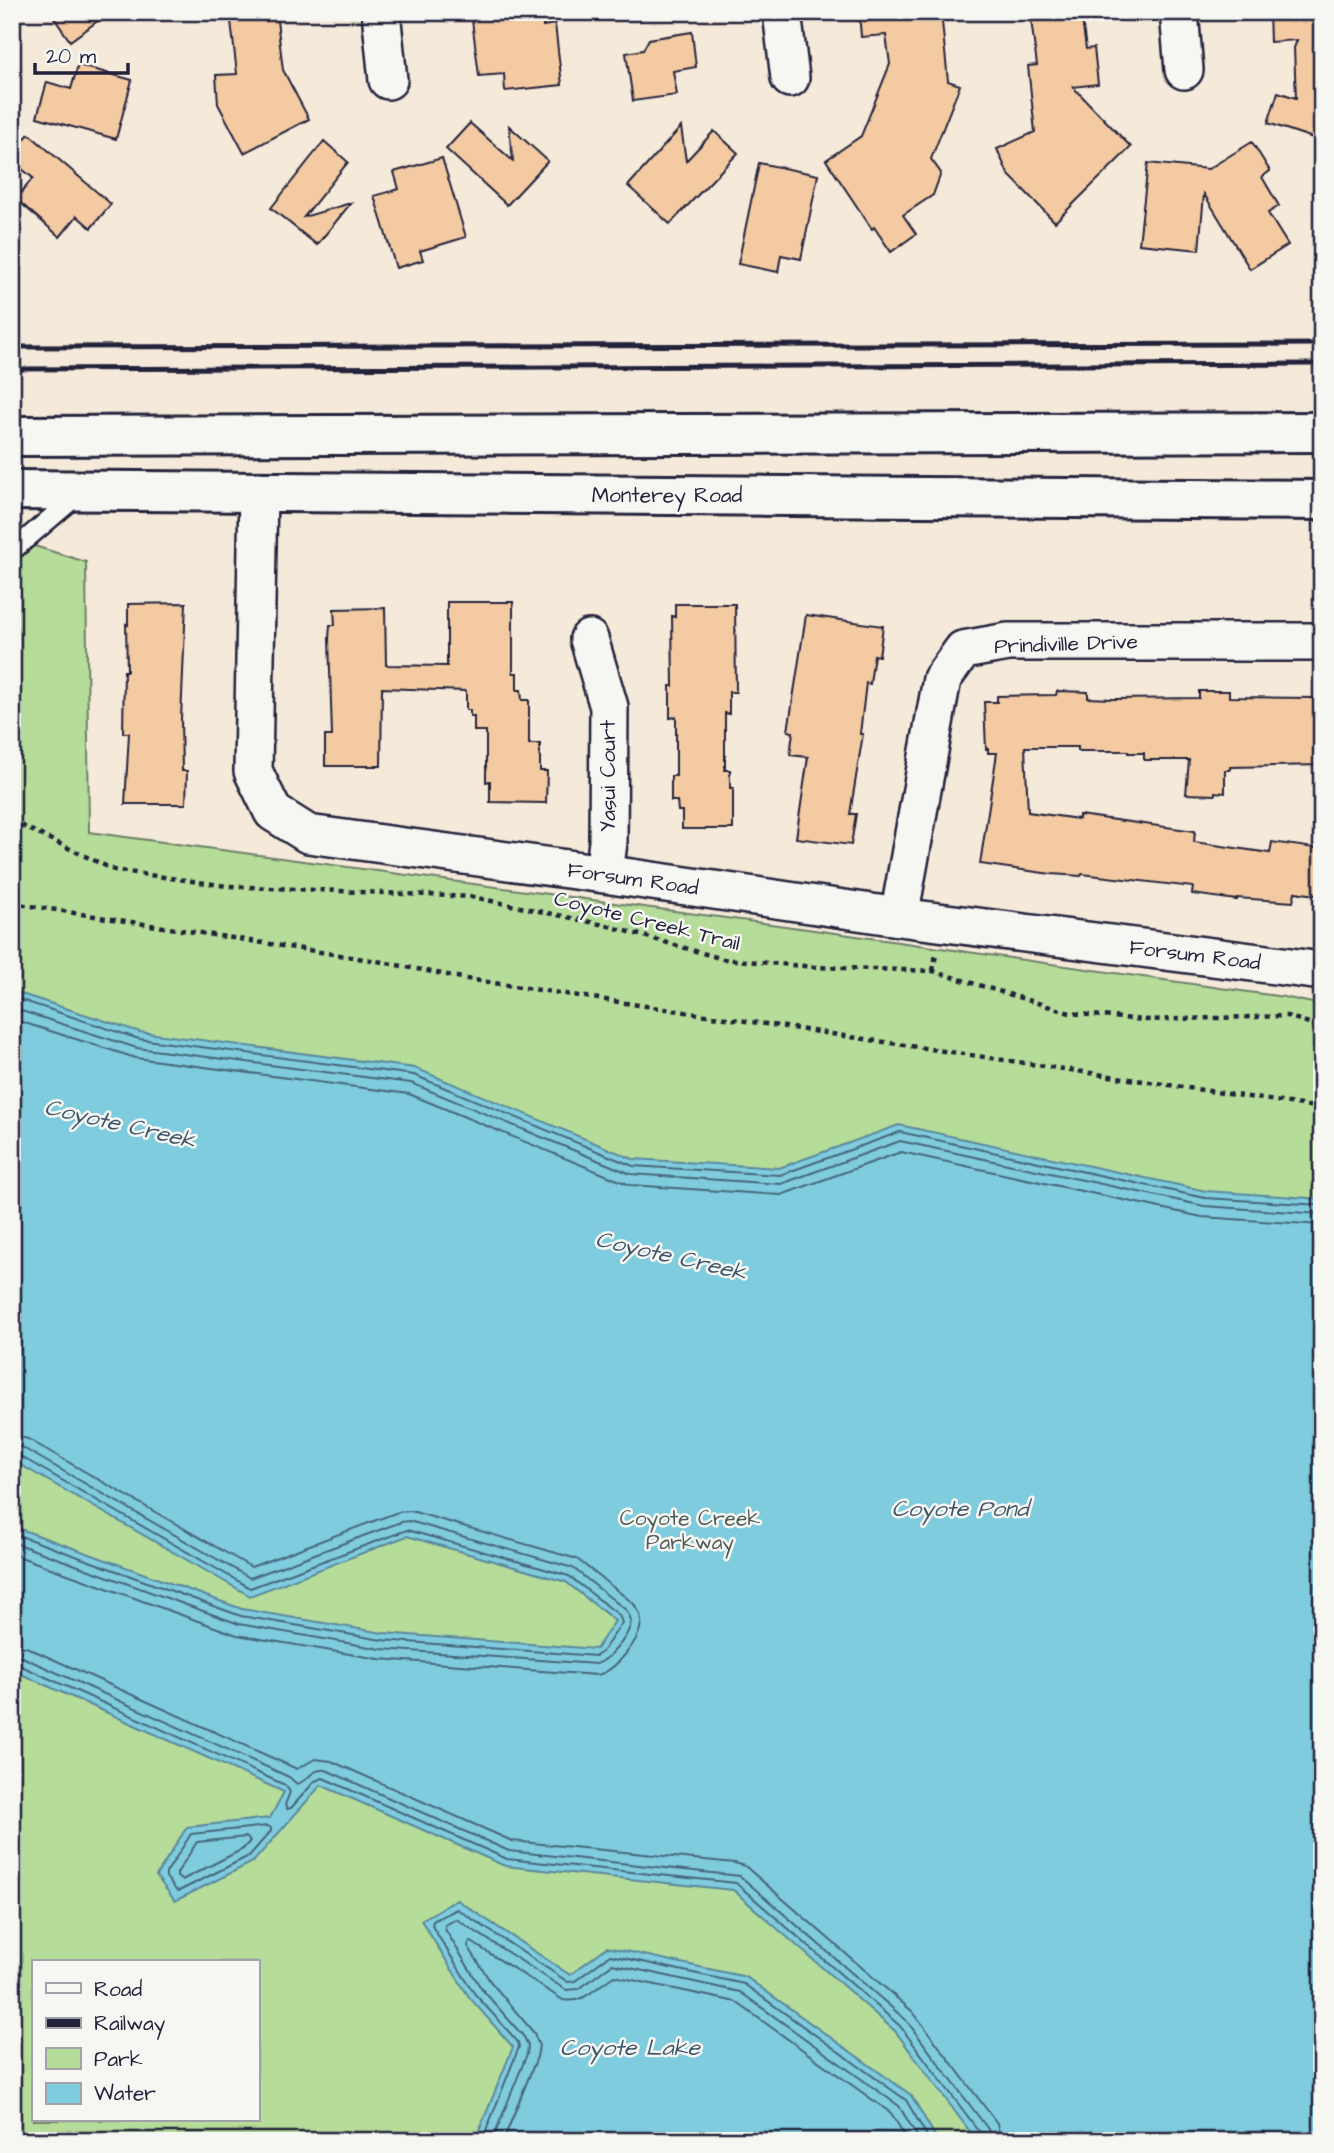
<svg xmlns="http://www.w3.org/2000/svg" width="1334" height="2153" viewBox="0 0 1334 2153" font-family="'Architects Daughter',sans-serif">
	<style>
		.green { fill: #b5dc98; stroke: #6c7f6a; stroke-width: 2; fill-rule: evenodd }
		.water { fill: #7fccde; stroke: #5a889d; stroke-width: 2 }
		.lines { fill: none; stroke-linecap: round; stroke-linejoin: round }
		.shore { stroke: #47667c; stroke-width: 2 }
		.building { fill: #f3caa2; stroke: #22223b; stroke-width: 2 }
		.lane-casing { stroke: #22223b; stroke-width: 23 }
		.street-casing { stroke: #22223b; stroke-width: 42 }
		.primary-casing { stroke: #22223b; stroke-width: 44 }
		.path { stroke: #22223b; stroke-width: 4.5; stroke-dasharray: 5 5; stroke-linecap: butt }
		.lane { stroke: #f6f6f2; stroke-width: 18 }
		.street { stroke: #f6f6f2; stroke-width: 37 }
		.primary { stroke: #f6f6f2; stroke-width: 38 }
		.rail { stroke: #22223b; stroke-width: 5 }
		.labels { text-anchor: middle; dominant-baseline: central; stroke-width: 5; stroke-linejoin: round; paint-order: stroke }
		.street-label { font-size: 21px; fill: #22223b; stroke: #f6f6f2 }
		.park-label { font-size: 21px; fill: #4e5a57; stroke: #f6f6f2 }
		.water-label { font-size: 23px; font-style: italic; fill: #3e556c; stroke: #f6f6f2 }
	</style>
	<rect width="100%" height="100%" fill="#f5e9da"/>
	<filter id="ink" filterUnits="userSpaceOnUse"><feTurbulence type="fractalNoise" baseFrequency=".0143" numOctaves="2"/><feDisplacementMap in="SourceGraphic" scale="14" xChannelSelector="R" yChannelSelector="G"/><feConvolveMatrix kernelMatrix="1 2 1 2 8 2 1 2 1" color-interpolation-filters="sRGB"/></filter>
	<g filter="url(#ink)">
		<path class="green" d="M12 539 86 562 89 832 807 929 1284 997 1322 1005V2141H12ZM33 1962H257V2120H33Z"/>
		<path class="water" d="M12 988 18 993 140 1032 415 1068 633 1159 779 1168 899 1125 1206 1191 1322 1199V2141H977L895 2031 733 1890 505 1866 321 1785 253 1862 175 1901 156 1876 187 1827 270 1818 284 1792 12 1670V1526L242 1609 383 1633 596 1649 615 1621 566 1582 407 1536 250 1596 12 1460Z
			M457 1900 570 1975 607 1947 746 1977 911 2095 938 2141H475L513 2047 469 1997 421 1920Z"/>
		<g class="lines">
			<path class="shore" d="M12 997 139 1039 414 1075 633 1166 780 1175 900 1132 1205 1198 1322 1205
				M12 1008 137 1048 411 1083 631 1174 781 1184 900 1141 1204 1206 1322 1214
				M12 1019 136 1058 409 1094 630 1185 781 1195 901 1152 1202 1217 1322 1225
				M12 1435 28 1439 251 1567 398 1512 411 1511 577 1559 633 1603C638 1609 642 1616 641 1624 639 1642 614 1672 597 1675L379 1659 237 1635 12 1554
				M12 1445 23 1448 250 1578 401 1522 409 1521 573 1568 626 1610C629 1615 632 1619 630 1626 627 1638 608 1661 596 1664L381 1649 239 1624 12 1542
				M12 1454 18 1455 250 1588 407 1530 569 1576 619 1615 622 1623 602 1652 596 1656 382 1640 241 1616 12 1533
				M12 1645 26 1647 297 1769 315 1759 331 1761 512 1841 735 1863 745 1866 913 2012 997 2123 1001 2141
				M12 1655 22 1657 289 1777 297 1784C309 1781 311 1768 326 1770L509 1851 740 1876 906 2020 988 2129 991 2141
				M12 1664 19 1665 285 1785 290 1792 285 1805 287 1809 291 1808 315 1781 323 1778 507 1859 736 1883 900 2026 981 2134 982 2141
				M268 1826 271 1828V1831L249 1856 179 1891 176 1890 166 1877V1873L191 1834Z
				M246 1837 250 1841 243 1849 182 1880 177 1877V1873L197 1842Z
				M482 2141 519 2047 518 2042 474 1993 432 1926 433 1921 457 1909 568 1982 575 1981 610 1955 744 1984 906 2100 930 2141
				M492 2141 527 2054 528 2045 524 2037 481 1988 445 1929V1925L456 1919 566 1990 579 1989 612 1964 740 1992 899 2106 920 2141
				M503 2141 537 2057 539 2046 534 2033 490 1981 468 1946 470 1941 563 2000C585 2004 597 1986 614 1976L736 2002 891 2113 908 2141"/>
		</g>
		<path class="building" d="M50 12H110L70 41Z
			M230 12H276L283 70 309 119 244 153 218 104 216 75 237 74Z
			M471 12H542L543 26 555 24 562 85 505 91 504 74 479 76Z
			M859 12H941L948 81 960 85 931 159 941 173 933 195 903 215 916 234 891 252 874 227 872 229 826 160 861 136 890 64 886 35 861 37Z
			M1030 12H1081L1086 49 1094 48 1098 84 1073 87 1131 147 1055 222 1008 174 997 149 1035 132 1028 66 1037 65Z
			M1269 12H1322V141L1268 123 1278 92 1296 98 1294 48 1297 40 1270 42Z
			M692 32 696 67 673 71 677 95 633 101 626 53 643 50 649 39Z
			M78 65 132 80 116 139 37 117 47 82 71 89Z
			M470 123 513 161 509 126 548 161 507 205 446 149Z
			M681 127 686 161 714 131 738 153 670 224 628 186Z
			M29 134 111 204 91 228 77 216 60 237 16 199 33 178 12 161V153Z
			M324 141 348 162 304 217 351 203 317 245 271 208Z
			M1252 142 1270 171 1262 177 1279 206 1268 213 1288 245 1250 269 1204 194 1199 250 1139 244 1148 163 1208 169Z
			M442 158 466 237 420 251 423 260 396 268 374 196 399 189 394 172Z
			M759 163 818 175 801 259 781 255 778 272 738 264Z
			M447 602H513V673H517V690H521L522 700H529V744H540V771H547L546 803 490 802V781L486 782V731H474V716H470V710H466V691L382 688 381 766H325V736H332L329 638 330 625H335L334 609 385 608 386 665 447 666Z
			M186 603 181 719 182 771H187L186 804H125L129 733H123L124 671H127L126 624 128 625V604Z
			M675 604H735L736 692H729V714L725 713V770H730V788H733V829H682V811H678L677 801H671V776H676V717L670 718V686H673L672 616 675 617Z
			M806 615 883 626 879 656 874 655 870 684 866 683 860 734H863L850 814H856L851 845 796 838 808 757 790 755 793 732 788 731Z
			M1057 691 1088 692V698L1114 699 1199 698V691H1229V697L1315 698V703H1322V765L1230 767V770H1225V793L1215 792V795L1186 794 1189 760H1144V753H1128V751H1078V747H1025L1028 812 1079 819V815L1195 831 1194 842 1270 853 1272 842 1322 849V896L1295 892 1293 902 1237 898V900L1192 894 1193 887 1082 874 1081 876 1051 874 980 864 997 753H988V749H986L984 702H997V696L1056 695Z"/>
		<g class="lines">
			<defs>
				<path id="lane" d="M12 551 79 494"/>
				<path id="street" d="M381 12 388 80
					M782 12 790 78
					M1179 12 1184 70
					M258 491 253 771 273 812 308 834 604 874 899 917 1322 971
					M589 639 609 707 608 842 604 874
					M899 917 942 679 963 650 1008 642H1322"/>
				<path id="primary" d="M12 436 1322 432
					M12 490 1322 500"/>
			</defs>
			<use href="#lane" class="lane-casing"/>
			<use href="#street" class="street-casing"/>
			<use href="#primary" class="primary-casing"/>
			<path class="path" d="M12 821 114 870 227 886 473 897 609 926 723 959 815 967 933 971 1070 1013 1144 1020 1287 1016 1322 1027
				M12 903 377 961 467 979 1322 1108
				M933 971 936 954"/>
			<use href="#lane" class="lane"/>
			<use href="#street" class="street"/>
			<use href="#primary" class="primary"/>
			<path class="rail" d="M12 347 1322 344
				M12 369 1322 364"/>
		</g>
	</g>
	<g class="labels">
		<g class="street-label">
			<text x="667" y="495">Monterey Road</text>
			<text transform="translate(1066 644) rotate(-2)">Prindiville Drive</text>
			<text transform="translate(608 776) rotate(-90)">Yasui Court</text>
			<text transform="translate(633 879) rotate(8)">Forsum Road</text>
			<text transform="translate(647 921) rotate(14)">Coyote Creek Trail</text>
			<text transform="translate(1195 955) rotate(7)">Forsum Road</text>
		</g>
		<g class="park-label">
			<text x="690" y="1518">Coyote Creek<tspan x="690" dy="24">Parkway</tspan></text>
		</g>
		<g class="water-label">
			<text transform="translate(120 1124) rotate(13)">Coyote Creek</text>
			<text transform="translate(671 1256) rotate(13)">Coyote Creek</text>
			<text x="960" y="1509">Coyote Pond</text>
			<text x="630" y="2048">Coyote Lake</text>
		</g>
	</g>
	<rect width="1334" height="2153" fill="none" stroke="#f6f6f2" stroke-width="42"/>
	<rect x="21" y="21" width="1292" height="2111" fill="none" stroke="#22223b" stroke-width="2.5" filter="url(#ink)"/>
	<rect x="32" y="1960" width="228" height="161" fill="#f6f6f2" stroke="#a1a1a9" stroke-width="2"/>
	<rect x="46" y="1983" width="35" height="10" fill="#f6f6f2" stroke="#a1a1a9" stroke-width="2"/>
	<text x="94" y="1996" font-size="21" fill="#22223b">Road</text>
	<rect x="46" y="2018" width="35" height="10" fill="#22223b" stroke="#a1a1a9" stroke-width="2"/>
	<text x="94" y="2030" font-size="21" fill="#22223b">Railway</text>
	<rect x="46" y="2048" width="35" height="21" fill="#b5dc98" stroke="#a1a1a9" stroke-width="2"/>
	<text x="94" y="2066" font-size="21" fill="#22223b">Park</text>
	<rect x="46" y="2083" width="35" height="21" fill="#7fccde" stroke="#a1a1a9" stroke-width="2"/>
	<text x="94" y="2100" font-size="21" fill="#22223b">Water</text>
	<path d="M35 63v10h93v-10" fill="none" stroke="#22223b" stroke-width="3.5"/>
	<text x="46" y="63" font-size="21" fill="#22223b" stroke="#f6f6f2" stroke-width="5" paint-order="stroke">20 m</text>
</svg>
